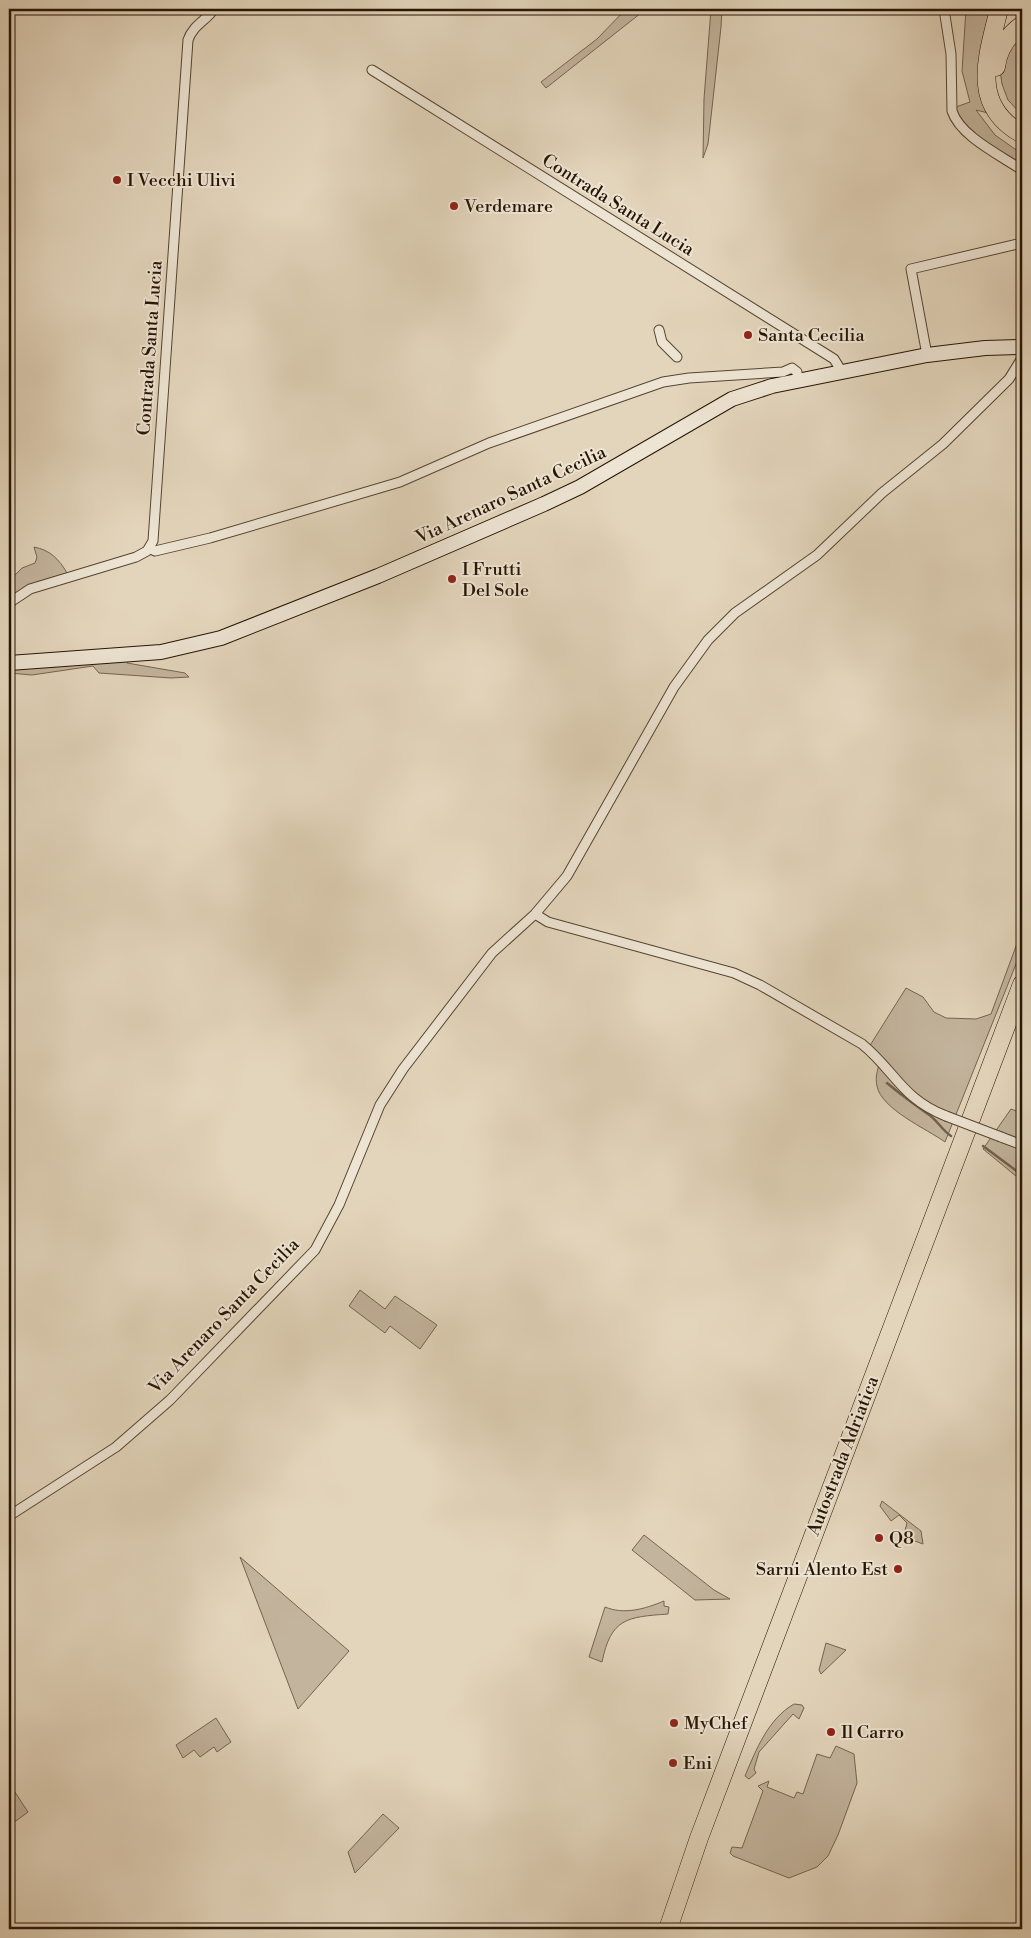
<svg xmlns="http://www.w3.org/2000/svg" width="1031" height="1938" viewBox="0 0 1031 1938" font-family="'Libre Bodoni',serif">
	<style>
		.green { fill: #c3b49d; stroke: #746450 }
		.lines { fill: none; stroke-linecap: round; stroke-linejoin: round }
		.stream { stroke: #71614c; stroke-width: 2.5 }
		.street-casing { stroke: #554531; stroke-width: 11 }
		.secondary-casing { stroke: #261503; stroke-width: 16 }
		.highway-casing { stroke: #261503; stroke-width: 19 }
		.street { stroke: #ede4d3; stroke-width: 9 }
		.secondary { stroke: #ede4d3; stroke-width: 14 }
		.highway { stroke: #e3d5bc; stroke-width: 18 }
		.street-bridge-casing { stroke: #554531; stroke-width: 11; stroke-linecap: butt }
		.street-bridge { stroke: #ede4d3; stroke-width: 9 }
		.poi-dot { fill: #8f2418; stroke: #ede4d3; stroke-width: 2 }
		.labels { text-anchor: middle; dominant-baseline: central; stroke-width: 4; stroke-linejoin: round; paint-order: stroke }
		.poi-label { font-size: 18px; fill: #261503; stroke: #ede4d3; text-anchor: start }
		.street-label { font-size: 18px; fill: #261503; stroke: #ede4d3 }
	</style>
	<rect width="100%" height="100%" fill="#e3d5bc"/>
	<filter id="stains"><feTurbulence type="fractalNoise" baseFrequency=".004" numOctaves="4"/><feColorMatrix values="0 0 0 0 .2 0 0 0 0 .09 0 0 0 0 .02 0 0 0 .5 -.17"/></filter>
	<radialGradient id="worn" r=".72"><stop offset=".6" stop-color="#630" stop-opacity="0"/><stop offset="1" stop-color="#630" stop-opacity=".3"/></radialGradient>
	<path class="green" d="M626 9H646L546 88 541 82 597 39Z
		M711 9H722L721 27 708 144 703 158 704 99Z
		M966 9H992V114L976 110 995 135 1022 154V166L966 130 953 108 970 102 962 71Z
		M1022 32V115L1008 100 1002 84 1000 70 1016 37Z
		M34 547C50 550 59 559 67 573L37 582 9 599V581L22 568 35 563 37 557Z
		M130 659 127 663 185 673 189 677 171 678 99 673 93 666 32 675 9 673V669Z
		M1022 930V949L945 1142C927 1129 881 1109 877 1086 873 1067 887 1067 869 1047L906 988 923 997 934 1012 946 1018 976 1019 991 1014Z
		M1011 1109 1022 1113V1181L983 1149Z
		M360 1290 385 1309 395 1296 437 1325 420 1349 390 1326 385 1333 349 1306Z
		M882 1501 921 1531 923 1544 907 1538 904 1534 907 1523 899 1515 891 1521 880 1506Z
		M644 1535 714 1590 730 1599 695 1600 632 1550Z
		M240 1557 349 1651 298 1709Z
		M664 1601V1606L669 1607 668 1614C627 1617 611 1618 602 1662L589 1657 605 1607C624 1615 645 1609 664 1601Z
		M826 1643 846 1650 821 1674 819 1670Z
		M794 1704 802 1705 804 1708 799 1719 793 1714 759 1752 754 1769 756 1773 749 1779 745 1776C756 1750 768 1719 794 1704Z
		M216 1718 231 1742 217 1752 214 1747 200 1757 194 1750 183 1758 176 1745Z
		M836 1746 854 1754 857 1783 838 1835 828 1856 817 1867 789 1878 733 1856 730 1853 732 1847 742 1848 763 1791 758 1786 769 1781 767 1787 794 1798 797 1792 803 1794 817 1754 830 1758Z
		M9 1783 28 1812 9 1826Z
		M383 1814 399 1828 355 1873 348 1852Z"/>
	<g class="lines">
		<path class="stream" d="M887 1083C901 1095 914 1104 928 1114 937 1120 942 1130 951 1136
			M983 1146 1022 1175"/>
		<defs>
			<path id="street" d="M944 9 951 54 952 111C960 136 1000 155 1022 170
				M372 70 834 359 842 372
				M659 330 662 342 677 357
				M927 355 911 269 1022 243
				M149 548 155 551 210 538 400 482 489 443 663 382 689 378 783 372 792 368 797 372 798 381
				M9 603 30 589 136 557 147 551 153 541 188 40C193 25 206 21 214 9
				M535 914 548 922 734 973 760 985 862 1044C895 1071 902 1099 946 1116
				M1001 1137 1022 1145
				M9 1516 116 1447 170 1400 315 1250 339 1205 380 1105 403 1069 492 953 535 914 567 876 674 687 708 640 735 613 817 555 882 493 943 444 1009 379 1022 358"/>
			<path id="secondary" d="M9 663 161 652 221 638 378 576 544 504 580 487 732 399 772 386 927 355 985 348 1022 347"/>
			<path id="highway" d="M999 9C988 55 969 105 1022 134
				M996 67C998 50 1008 35 1022 25
				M668 1929 699 1838 1022 984"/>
		</defs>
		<use href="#street" class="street-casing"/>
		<use href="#secondary" class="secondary-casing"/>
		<use href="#highway" class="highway-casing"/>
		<use href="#street" class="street"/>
		<use href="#secondary" class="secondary"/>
		<use href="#highway" class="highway"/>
		<defs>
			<path id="street-bridge" d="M946 1116 1001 1137"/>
		</defs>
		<use href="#street-bridge" class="street-bridge-casing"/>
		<use href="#street-bridge" class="street-bridge"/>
	</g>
	<g class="poi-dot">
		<circle cx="117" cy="180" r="5"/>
		<circle cx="454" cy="206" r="5"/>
		<circle cx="748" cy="335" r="5"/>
		<circle cx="452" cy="579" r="5"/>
		<circle cx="879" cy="1538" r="5"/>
		<circle cx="898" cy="1569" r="5"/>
		<circle cx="674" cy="1723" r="5"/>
		<circle cx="831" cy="1732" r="5"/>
		<circle cx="673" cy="1763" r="5"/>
	</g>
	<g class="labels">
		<g class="poi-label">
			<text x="127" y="180">I Vecchi Ulivi</text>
			<text x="464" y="206">Verdemare</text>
			<text x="758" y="335">Santa Cecilia</text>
			<text x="462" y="569">I Frutti<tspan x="462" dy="21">Del Sole</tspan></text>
			<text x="889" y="1538">Q8</text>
			<text x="888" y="1569" text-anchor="end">Sarni Alento Est</text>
			<text x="684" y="1723">MyChef</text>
			<text x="841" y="1732">Il Carro</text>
			<text x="683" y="1763">Eni</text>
		</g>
		<g class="street-label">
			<text transform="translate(618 205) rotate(32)">Contrada Santa Lucia</text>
			<text transform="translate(150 348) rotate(-86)">Contrada Santa Lucia</text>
			<text transform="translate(511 495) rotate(-25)">Via Arenaro Santa Cecilia</text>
			<text transform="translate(224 1316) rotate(-46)">Via Arenaro Santa Cecilia</text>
			<text transform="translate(843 1456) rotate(-69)">Autostrada Adriatica</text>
		</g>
	</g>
	<rect width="1031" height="1938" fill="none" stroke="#e3d5bc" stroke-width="30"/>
	<rect x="10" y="10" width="1011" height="1918" fill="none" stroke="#261503" stroke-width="2.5"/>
	<rect x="15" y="15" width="1001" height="1908" fill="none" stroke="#261503"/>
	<rect width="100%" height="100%" filter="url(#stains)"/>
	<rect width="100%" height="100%" fill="url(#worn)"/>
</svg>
